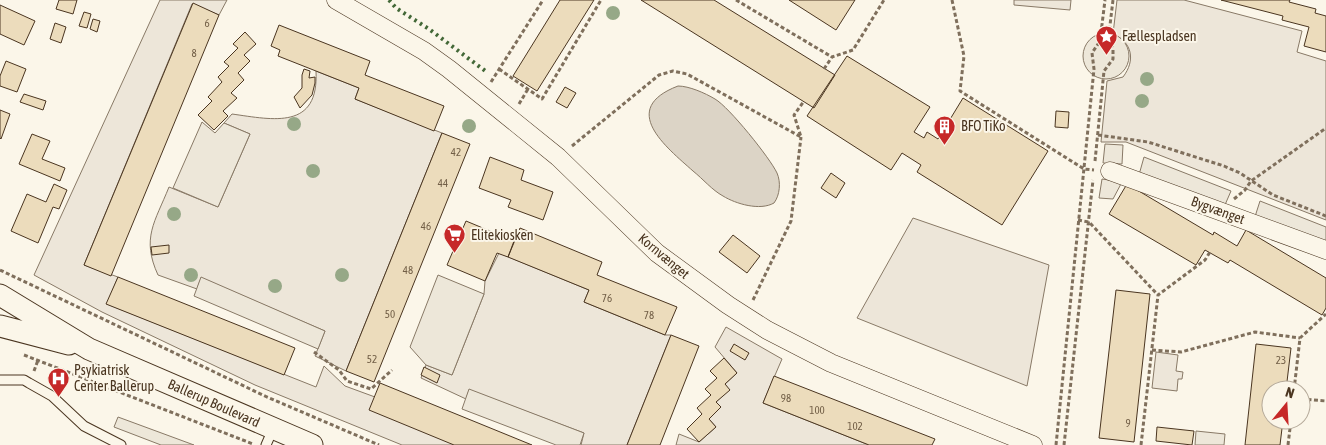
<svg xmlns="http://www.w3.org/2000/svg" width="1326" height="445" viewBox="0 0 1326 445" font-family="'Asap Condensed',sans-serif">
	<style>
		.green { fill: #ede6d9; stroke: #887966 }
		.parking { fill: #ede7d9; stroke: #887966 }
		.water { fill: #dcd4c6; stroke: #887966 }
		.building { fill: #ecdcbc; stroke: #4a3520 }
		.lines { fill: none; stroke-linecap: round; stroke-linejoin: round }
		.service-casing { stroke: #4a3520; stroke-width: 11 }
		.minor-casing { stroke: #4a3520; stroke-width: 19 }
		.tertiary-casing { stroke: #4a3520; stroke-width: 23 }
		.path { stroke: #7f6f5c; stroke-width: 3; stroke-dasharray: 4 2.5; stroke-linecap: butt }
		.service { stroke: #fbf6e9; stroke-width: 9 }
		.minor { stroke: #fbf6e9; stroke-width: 18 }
		.tertiary { stroke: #fbf6e9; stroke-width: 21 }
		.hedge { stroke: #436837; stroke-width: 4; stroke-dasharray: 2.5 4; stroke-linecap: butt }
		.tree { fill: #96a887 }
		.labels { text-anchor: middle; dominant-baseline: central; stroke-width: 4; stroke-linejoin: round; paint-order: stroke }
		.number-label { font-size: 11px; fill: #725f47 }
		.poi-label { font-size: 14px; fill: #4a3520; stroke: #fbf6e9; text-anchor: start }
		.street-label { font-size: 14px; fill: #4a3520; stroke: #fbf6e9 }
	</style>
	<rect width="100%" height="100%" fill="#fbf6e9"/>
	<path class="green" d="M160 0H227L219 15 192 4 84 265 118 277 107 304 316 387 324 366 345 386 375 397 454 445H402L255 385 102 312 34 275Z
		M1014 0H1071L1070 10 1014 5Z
		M1117 0H1184L1302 31 1297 52 1326 61V220L1126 142H1101L1107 81 1123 77C1136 60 1132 42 1113 34Z
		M316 71 359 88 355 99 442 133 346 371 315 356 325 331 201 278 197 289 158 275C141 238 155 222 169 187L218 207 250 134 224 123 232 114C274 120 319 130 316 71Z
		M913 218 1049 265 1027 386 857 318Z
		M499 253 589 290 584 302 665 335H671L627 445H581L584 433 469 390 466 399 421 378 426 365 452 375 484 294 485 281Z
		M726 327 782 359 763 403 869 445H676L679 434 699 442 716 427 709 419 721 407 716 402 729 390 725 384 737 373 715 347Z
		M1156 352 1178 355 1176 371 1183 372 1182 379H1178L1177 391 1152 388Z"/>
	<path class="parking" d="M1083 56a23 23 0 1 1 46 0a23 23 0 1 1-46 0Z
		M202 122 215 133 224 123 250 134 218 207 173 188Z
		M1105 144 1123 145 1122 164 1103 163Z
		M1144 157 1231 191 1221 214 1137 182Z
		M1102 179 1122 182 1113 199 1099 198Z
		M1260 201 1326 227V253L1252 226Z
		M438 275 484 294 452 375 426 365 410 347Z
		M201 277 325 331 318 349 194 296Z
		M469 389 584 433 580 445H556L462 409Z
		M118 417 194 445H161L114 427Z
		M1196 431 1225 434 1224 445H1195Z"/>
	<path class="water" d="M678 86C689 86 705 93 715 99 729 107 770 158 777 173 781 182 780 195 774 203 760 211 736 204 723 196 712 190 703 179 693 171 666 147 618 109 678 86Z"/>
	<path class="building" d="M59 0H77L73 14 56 9Z
		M560 0H594L537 91 513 76Z
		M641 0H714L835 75 814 108Z
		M789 0H855L836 30Z
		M1221 0H1290L1289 2 1316 9 1315 13 1326 16V52L1304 46 1309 27 1282 20 1283 16Z
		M193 3 219 15 111 276 84 265Z
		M0 5 35 21 24 45 0 34Z
		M84 12 91 14 87 28 79 26Z
		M93 19 100 21 97 32 90 29Z
		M55 23 66 27 61 43 50 39Z
		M279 25 370 61 365 75 444 106 434 131 355 99 359 88 278 56 280 50 271 46Z
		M245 32 256 44 244 55 250 61 238 73 244 80 231 93 237 98 223 111 228 116 214 130 198 115 212 101 208 97 222 82 218 77 229 66 224 62 238 48 233 44Z
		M847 56 930 107 914 132 924 138 927 132 938 139 963 98 1048 151 1002 225 917 172 921 165 902 153 891 170 807 116Z
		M6 61 26 69 17 92 0 86V76Z
		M304 69 310 71 309 78 315 77V83L312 95 300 108 294 97 302 88V75Z
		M565 87 576 93 567 108 556 102Z
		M24 94 46 101 43 110 20 102Z
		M0 110 10 114 1 139 0 138Z
		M1056 111 1069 112 1068 128 1055 127Z
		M442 133 470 144 374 382 346 371Z
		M32 134 50 141 42 159 65 168 60 181 19 164Z
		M490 157 524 170 521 180 553 192 543 220 508 207 511 200 479 188Z
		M831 173 845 183 836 198 821 188Z
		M54 184 67 190 59 209 53 207 38 243 11 231 27 194 46 202Z
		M1127 184 1213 235 1214 232 1237 246 1246 230 1326 278V308L1322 315 1230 260 1228 263 1205 250 1196 265 1109 214Z
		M466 221 514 241 508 257 497 253 485 281 447 265Z
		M520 228 602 262 597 275 677 307 665 335 584 302 589 290 508 257Z
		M733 235 760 256 747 273 719 252Z
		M169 245V253L152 255 151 247Z
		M118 277 295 348 284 375 106 304Z
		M1116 290 1150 294 1134 442 1099 438Z
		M671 335 699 346 660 445H627Z
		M734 344 749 353 745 360 730 351Z
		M1256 344 1291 348 1286 390H1271V420H1283L1280 445H1245Z
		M724 358 737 373 725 384 730 390 716 402 721 407 709 419 716 427 699 442 687 429 702 414 697 408 711 395 705 389 717 378 710 371Z
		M424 367 440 375 437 383 421 375Z
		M774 376 935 439 932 445H869L763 403Z
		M380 383 532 445H454L369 410Z
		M1157 427 1194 431 1192 445 1156 441Z"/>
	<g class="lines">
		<defs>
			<path id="service" d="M0 380H24L29 383 52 396 84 426 121 445
				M266 445 273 429"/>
			<path id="minor" d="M336 0 424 51 449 69 558 157 657 253 728 305 767 330 831 363 1033 445
				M1110 171 1326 250"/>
			<path id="tertiary" d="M0 295 89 349 312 445
				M0 326 69 344"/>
		</defs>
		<use href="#service" class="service-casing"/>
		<use href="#minor" class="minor-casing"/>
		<use href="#tertiary" class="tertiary-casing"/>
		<path class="path" d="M736 0 832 57
			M952 0 964 56 960 91 1084 169 1094 170
			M499 69 542 99 601 0
			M824 69 832 57 853 50 884 0
			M491 82 543 0
			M519 104 528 89
			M1098 135 1148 142 1224 166 1240 173 1273 195 1326 216
			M572 146 659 75 673 71 687 74 801 137 794 115 804 101
			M1095 161 1104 71 1113 59V48L1108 42 1113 0
			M1234 199 1245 190 1251 181 1326 128
			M1078 220 1089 222 1158 295
			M0 270 267 397 379 445
			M753 300 791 221 801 137
			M1152 350 1181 352 1255 332 1300 338
			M314 352 339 370 347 381 371 389 392 370
			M24 355 253 444
			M34 371 38 360
			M1294 390 1300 338 1326 314
			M1301 399 1326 401
			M1056 445 1094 69 1092 53 1100 41 1105 0
			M1064 445 1093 180
			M1141 445 1158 295 1205 260 1210 252
			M1288 445 1291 420"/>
		<use href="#service" class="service"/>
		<use href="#minor" class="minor"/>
		<use href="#tertiary" class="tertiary"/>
		<path class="hedge" d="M389 0 396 8 429 29 488 73"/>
	</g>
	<g class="tree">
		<circle cx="613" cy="13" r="7"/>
		<circle cx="1147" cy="79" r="7"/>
		<circle cx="1142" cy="101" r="7"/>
		<circle cx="294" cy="124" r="7"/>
		<circle cx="469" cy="126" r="7"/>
		<circle cx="313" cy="171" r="7"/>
		<circle cx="174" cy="214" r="7"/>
		<circle cx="191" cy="275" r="7"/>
		<circle cx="342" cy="275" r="7"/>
		<circle cx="275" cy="286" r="7"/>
	</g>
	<defs>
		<symbol id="sight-pin" viewBox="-11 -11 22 30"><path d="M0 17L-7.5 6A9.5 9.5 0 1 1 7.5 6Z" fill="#c62828" stroke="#fbf6e9"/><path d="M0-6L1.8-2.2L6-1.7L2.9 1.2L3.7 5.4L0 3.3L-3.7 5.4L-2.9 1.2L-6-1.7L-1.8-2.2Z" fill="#fff"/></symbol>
		<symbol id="building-pin" viewBox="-11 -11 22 30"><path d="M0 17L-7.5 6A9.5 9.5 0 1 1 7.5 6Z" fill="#c62828" stroke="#fbf6e9"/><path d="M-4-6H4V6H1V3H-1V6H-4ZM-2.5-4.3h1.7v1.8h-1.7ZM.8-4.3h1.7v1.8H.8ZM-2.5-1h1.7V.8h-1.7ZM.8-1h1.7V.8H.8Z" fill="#fff"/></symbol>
		<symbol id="supermarket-pin" viewBox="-11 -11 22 30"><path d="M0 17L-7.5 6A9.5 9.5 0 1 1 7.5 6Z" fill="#c62828" stroke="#fbf6e9"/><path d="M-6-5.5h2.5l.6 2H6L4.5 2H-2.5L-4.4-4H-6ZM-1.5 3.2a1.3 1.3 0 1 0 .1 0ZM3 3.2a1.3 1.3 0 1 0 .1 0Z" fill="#fff"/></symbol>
		<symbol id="hospital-pin" viewBox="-11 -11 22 30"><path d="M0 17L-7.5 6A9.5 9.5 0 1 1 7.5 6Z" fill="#c62828" stroke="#fbf6e9"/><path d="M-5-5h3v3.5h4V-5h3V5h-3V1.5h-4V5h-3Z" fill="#fff"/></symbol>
	</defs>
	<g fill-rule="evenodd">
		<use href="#sight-pin" x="1094" y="24" width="25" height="34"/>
		<use href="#building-pin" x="932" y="114" width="25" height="34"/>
		<use href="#supermarket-pin" x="442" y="222" width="25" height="34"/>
		<use href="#hospital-pin" x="46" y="366" width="25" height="34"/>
	</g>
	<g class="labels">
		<g class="number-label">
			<text x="207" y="23">6</text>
			<text x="194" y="53">8</text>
			<text x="456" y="152">42</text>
			<text x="443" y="183">44</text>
			<text x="426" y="226">46</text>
			<text x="408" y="270">48</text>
			<text x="607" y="298">76</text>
			<text x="390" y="314">50</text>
			<text x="649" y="315">78</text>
			<text x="372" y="359">52</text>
			<text x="1281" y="360">23</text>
			<text x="786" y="398">98</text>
			<text x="817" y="410">100</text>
			<text x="1128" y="423">9</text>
			<text x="855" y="426">102</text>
		</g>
		<g class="poi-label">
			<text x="1122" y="36">Fællespladsen</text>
			<text x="961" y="126">BFO TiKo</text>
			<text x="471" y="235">Elitekiosken</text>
			<text x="74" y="370">Psykiatrisk<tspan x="74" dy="16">Center Ballerup</tspan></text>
		</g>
		<g class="street-label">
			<text transform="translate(1218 210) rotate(20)">Bygvænget</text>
			<text transform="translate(664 256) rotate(40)">Kornvænget</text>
			<text transform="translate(214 403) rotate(24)">Ballerup Boulevard</text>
		</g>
	</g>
	<g transform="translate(1286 405) rotate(18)"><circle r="24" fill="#fbf6e9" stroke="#b4a999"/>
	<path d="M0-4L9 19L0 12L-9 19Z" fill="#c62828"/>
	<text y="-8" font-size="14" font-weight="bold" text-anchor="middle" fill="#4a3520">N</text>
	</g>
</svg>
